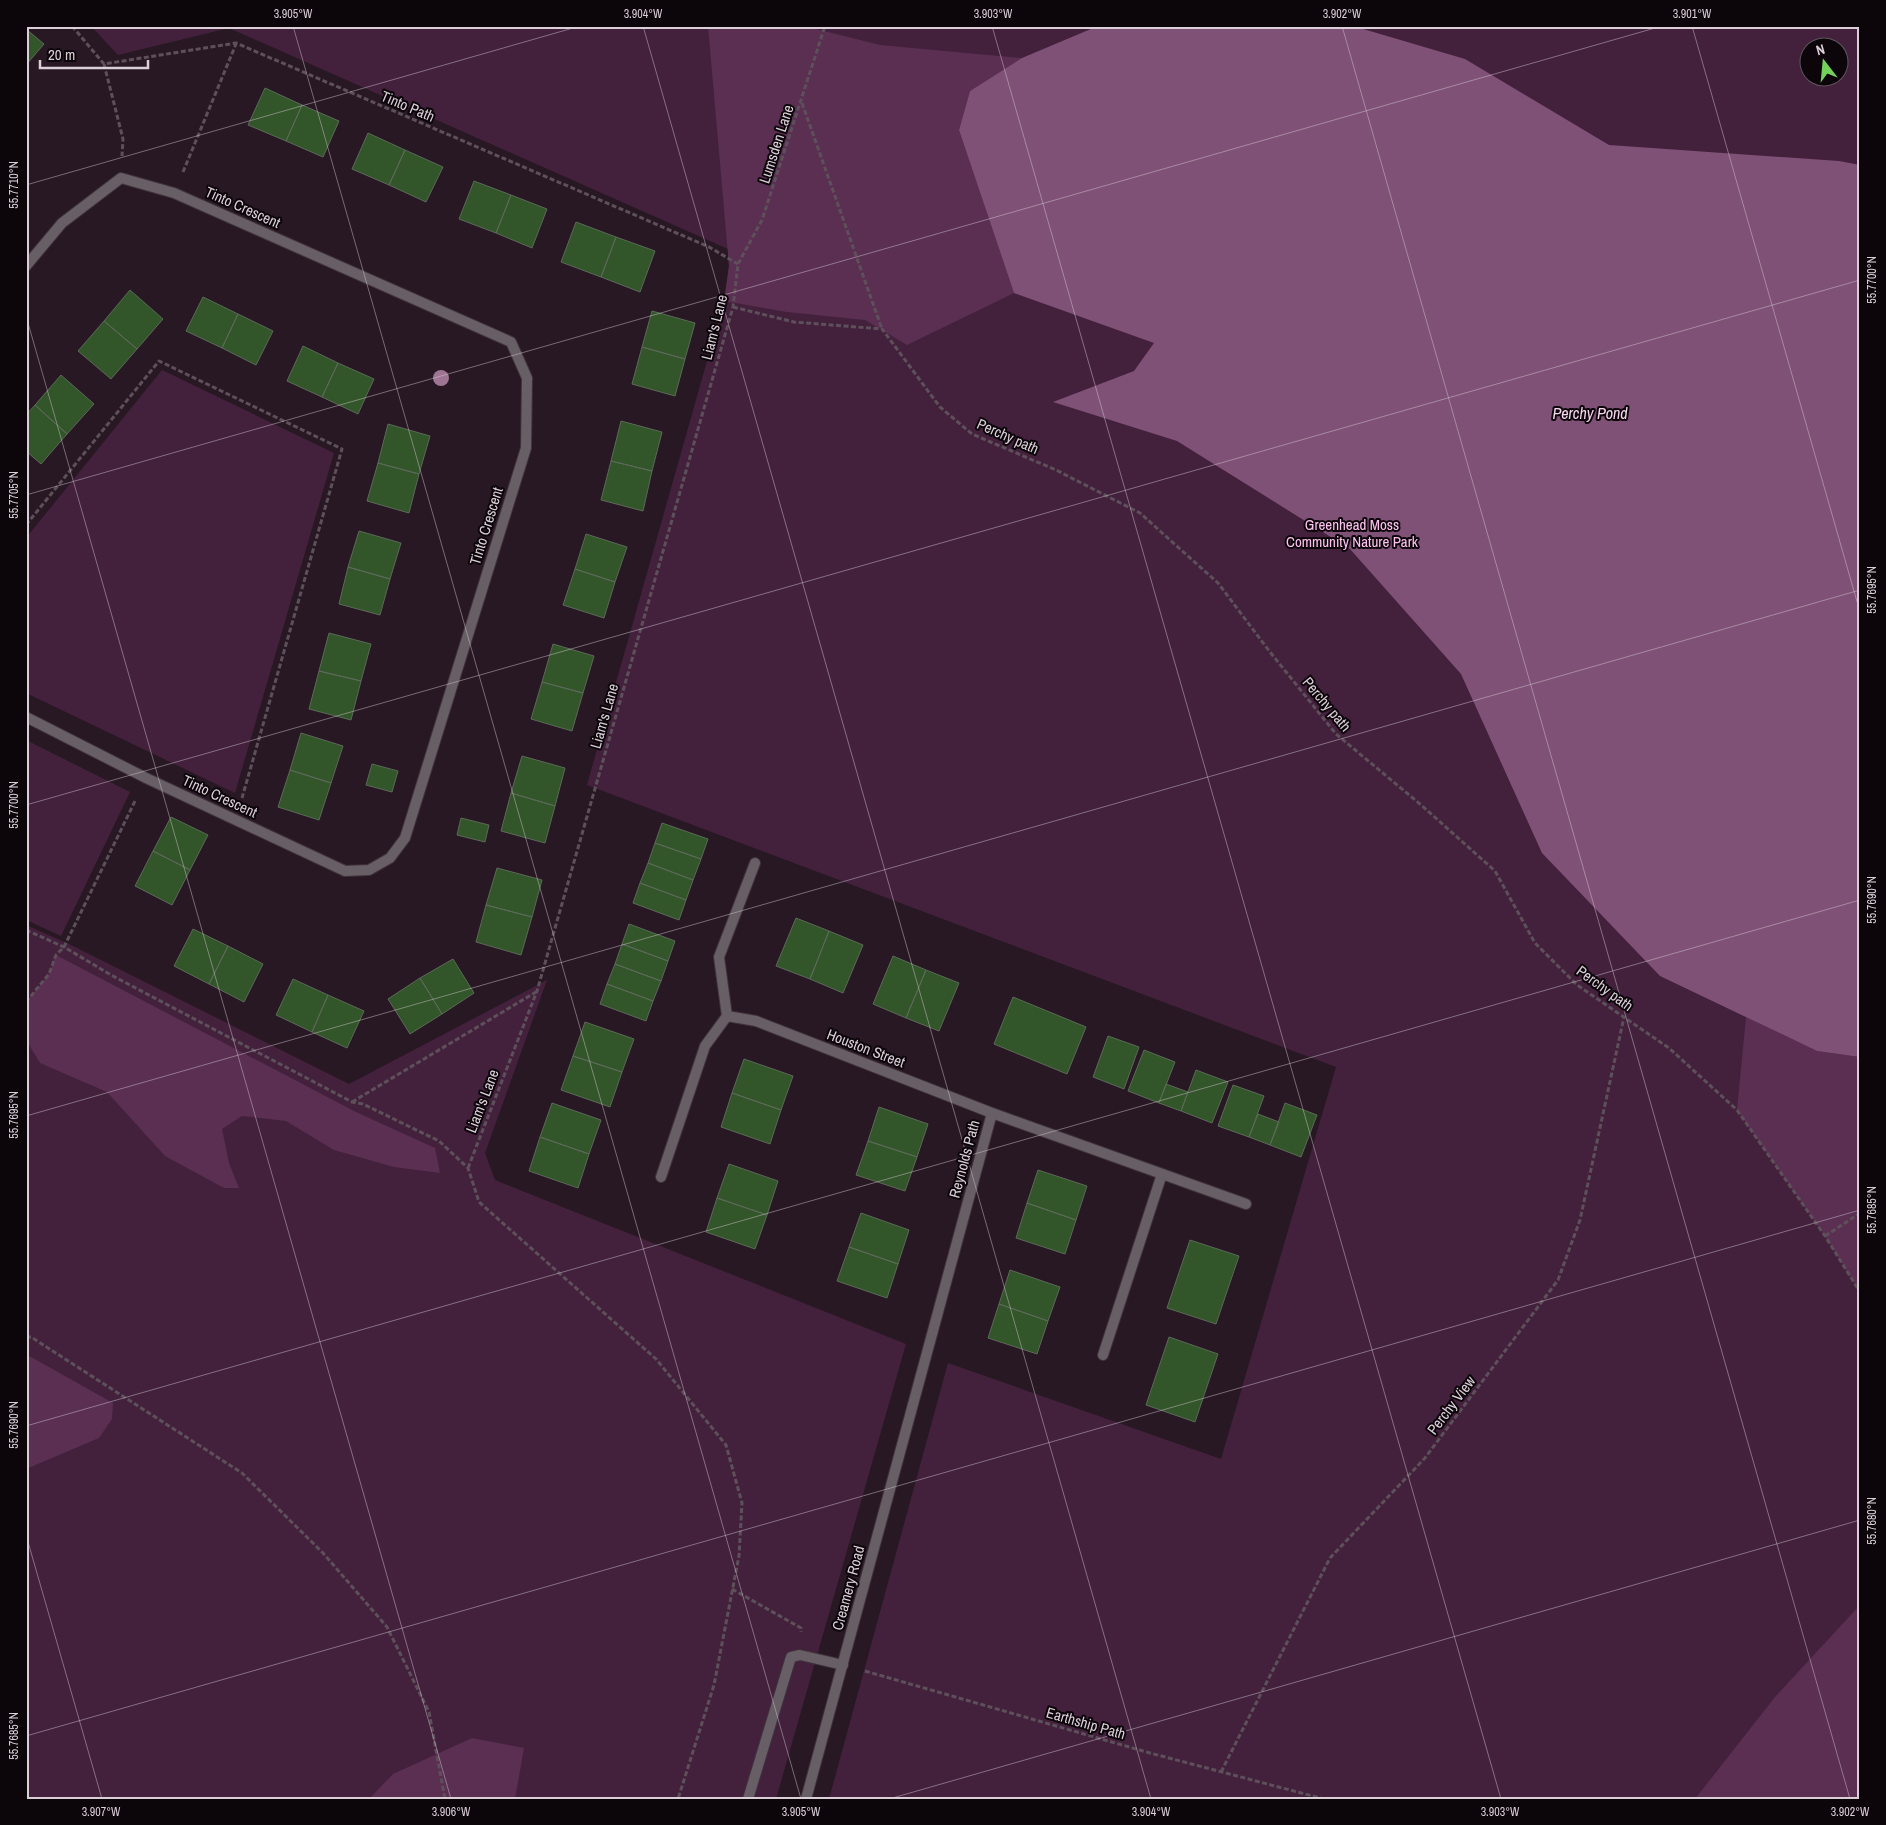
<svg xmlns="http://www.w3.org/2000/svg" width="1886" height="1825" viewBox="0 0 1886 1825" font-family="'Archivo Narrow',sans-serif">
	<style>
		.green { fill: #43213c; fill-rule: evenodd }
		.forest { fill: #5b2f52 }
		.water { fill: #805176 }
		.building { fill: #325529; stroke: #5c6a59 }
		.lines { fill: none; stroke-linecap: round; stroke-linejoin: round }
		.service-casing { stroke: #41323d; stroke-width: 12 }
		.minor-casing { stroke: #41323d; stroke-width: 12 }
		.path { stroke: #5e505b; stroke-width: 3; stroke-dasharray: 5 2.5; stroke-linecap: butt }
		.service { stroke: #675f65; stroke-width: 10 }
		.minor { stroke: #675f65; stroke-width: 10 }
		.tree { fill: #9e7694 }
		.ticks { fill: none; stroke: #dacfd7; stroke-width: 1; stroke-opacity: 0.45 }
		.labels { text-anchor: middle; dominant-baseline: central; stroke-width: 4; stroke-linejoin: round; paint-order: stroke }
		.street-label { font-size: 15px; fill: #dacfd7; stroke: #0c060b }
		.park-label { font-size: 15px; fill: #fec3f0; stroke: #0c060b }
		.water-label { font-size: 16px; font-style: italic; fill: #f7d8ef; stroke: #0c060b }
		.neatline { fill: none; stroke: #dacfd7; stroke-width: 2 }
		.ticks-label { font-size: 12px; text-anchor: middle; fill: #dacfd7 }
	</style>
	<rect width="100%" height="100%" fill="#281824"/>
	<path class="green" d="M91 26H1860V1799H829L948 1363 1221 1459 1336 1067 587 785 724 301 729 266 728 249 229 28 118 55ZM1808 48H1838V78H1808Z
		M162 370 334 453 235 793 26 693V538Z
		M26 740 130 792 61 936 26 920Z
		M26 925 71 945 349 1084 547 980 485 1153 495 1180 906 1344 776 1799H26Z"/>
	<path class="forest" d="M708 26H804L880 45 1022 58 970 91 959 130 1014 293 907 345 865 320 787 312 724 301 729 266Z
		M56 955 356 1112 435 1148 440 1173 394 1167 334 1150 286 1121 242 1116 222 1129 229 1163 239 1188H224L165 1156 107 1092 40 1063 26 1040V1002L49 974Z
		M1746 1017 1817 1051 1860 1057V1292L1825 1236 1737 1110Z
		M26 1356 31 1357 113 1403 112 1419 99 1438 26 1469Z
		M1860 1605V1799H1695L1775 1697Z
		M472 1738 524 1748 515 1799H369L393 1774Z"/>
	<path class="water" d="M1098 26H1353L1465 59 1609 145 1839 161 1860 165V1057L1817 1051 1660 976 1542 853 1461 674 1350 549 1177 441 1053 402 1134 371 1154 343 1014 293 959 130 970 91 1022 58Z"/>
	<path class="building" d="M26 29 44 44 26 65Z
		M265 88 302 105 286 141 248 125Z
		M302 105 339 121 323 157 286 141Z
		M368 133 405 150 389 185 352 169Z
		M405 150 443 167 426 202 389 185Z
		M474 181 511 195 496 233 459 219Z
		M511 195 547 209 532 248 496 233Z
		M576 222 616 237 601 277 561 262Z
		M616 237 655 251 640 292 601 277Z
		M130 290 163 319 137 349 104 321Z
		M203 297 238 314 222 348 186 331Z
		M652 311 695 323 685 359 642 347Z
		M238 314 273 331 256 365 222 348Z
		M104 321 137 349 111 379 78 351Z
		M303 346 338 363 322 397 287 381Z
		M642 347 685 359 675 396 632 384Z
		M338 363 374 379 358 414 322 397Z
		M61 375 94 404 67 434 35 405Z
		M35 405 67 434 41 464 26 451V415Z
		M621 421 662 432 652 471 611 461Z
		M388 424 430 436 419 474 378 463Z
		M611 461 652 471 643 511 601 500Z
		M378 463 419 474 409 513 367 501Z
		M359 531 401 543 390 579 348 567Z
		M586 534 627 547 615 582 575 569Z
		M348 567 390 579 380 615 339 604Z
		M575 569 615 582 604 618 563 605Z
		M329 633 371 644 361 681 319 671Z
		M553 644 594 656 583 693 542 682Z
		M319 671 361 681 351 720 309 709Z
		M542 682 583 693 572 731 531 719Z
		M301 733 343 746 331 783 290 770Z
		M522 756 565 768 555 806 511 793Z
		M372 764 398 771 392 792 366 785Z
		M290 770 331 783 319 820 278 807Z
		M511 793 555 806 545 843 501 831Z
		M171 817 208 835 190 870 153 851Z
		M461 818 489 825 485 842 457 835Z
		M662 823 708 839 701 859 655 843Z
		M655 843 701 859 693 880 648 863Z
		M153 851 190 870 172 905 135 886Z
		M648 863 693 880 686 900 640 883Z
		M497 868 542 880 532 917 486 905Z
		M640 883 686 900 679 920 633 903Z
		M486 905 532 917 521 955 476 942Z
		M796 918 829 931 810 979 776 966Z
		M629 924 675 941 668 961 622 944Z
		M193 929 228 946 209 984 174 966Z
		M829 931 863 945 843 993 810 979Z
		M622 944 668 961 661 981 615 964Z
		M228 946 263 964 244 1002 209 984Z
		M893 956 926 970 906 1018 873 1004Z
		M453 959 474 993 442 1014 420 978Z
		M615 964 661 981 653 1001 607 984Z
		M926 970 959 983 939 1031 906 1018Z
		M420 978 442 1014 410 1034 388 999Z
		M293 979 328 995 312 1032 276 1015Z
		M607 984 653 1001 646 1021 600 1004Z
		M328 995 364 1011 347 1048 312 1032Z
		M1013 997 1086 1027 1067 1074 994 1044Z
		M585 1022 634 1039 622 1072 573 1056Z
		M1108 1036 1139 1047 1124 1089 1093 1077Z
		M1144 1050 1175 1062 1159 1103 1128 1091Z
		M573 1056 622 1072 610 1107 561 1090Z
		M744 1059 793 1076 781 1110 732 1093Z
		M1196 1070 1228 1082 1212 1123 1181 1111Z
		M1166 1084 1188 1092 1181 1111 1159 1103Z
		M1233 1085 1264 1096 1249 1137 1218 1126Z
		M732 1093 781 1110 770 1144 721 1127Z
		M552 1103 601 1120 589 1154 540 1137Z
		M1285 1103 1317 1115 1301 1157 1270 1145Z
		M879 1107 928 1124 917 1157 868 1141Z
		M1258 1114 1279 1122 1270 1145 1249 1137Z
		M540 1137 589 1154 578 1188 529 1171Z
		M868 1141 917 1157 905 1191 856 1175Z
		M729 1164 778 1181 767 1215 717 1198Z
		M1038 1170 1087 1186 1076 1220 1027 1203Z
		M717 1198 767 1215 755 1249 706 1232Z
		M1027 1203 1076 1220 1065 1254 1016 1238Z
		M861 1213 909 1230 898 1264 849 1247Z
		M1190 1240 1239 1256 1216 1324 1167 1308Z
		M849 1247 898 1264 887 1298 837 1281Z
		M1010 1270 1060 1287 1048 1321 999 1304Z
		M999 1304 1048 1321 1037 1354 988 1338Z
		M1169 1337 1218 1354 1195 1422 1146 1405Z"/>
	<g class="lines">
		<defs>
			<path id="service" d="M748 1799 791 1657 800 1655 843 1665"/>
			<path id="minor" d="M26 266 62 223 121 178 174 193 511 342 527 378 526 448 405 838 390 858 369 870 345 871 146 778 26 717
				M727 1016 756 1021 992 1113 1246 1204
				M661 1177 705 1046 727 1016 719 957 755 863
				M1103 1355 1162 1174
				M806 1799 992 1113"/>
		</defs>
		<use href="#service" class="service-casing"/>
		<use href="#minor" class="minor-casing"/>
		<path class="path" d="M72 26 104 64 236 43 709 247 738 264
			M104 64 123 139 122 156
			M802 103 882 329
			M183 172 236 44
			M733 307 794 322 882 329 940 407 972 434 1056 470 1140 513 1218 583 1270 652 1336 734 1420 804 1495 871 1535 943 1577 985 1669 1048 1737 1110 1825 1236 1860 1292
			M26 525 159 361 342 449 242 798
			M26 930 64 947 111 975 352 1102 363 1104 439 1141 468 1168 479 1202 656 1359 726 1445 742 1503 739 1556 714 1685 678 1799
			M26 1002 49 974 56 955 64 947 136 799
			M352 1102 536 992
			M468 1168 537 991 733 307 738 264 762 220 825 26
			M1825 1236 1860 1213
			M26 1337H31L242 1473 323 1553 387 1627 429 1712 445 1799
			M732 1589 801 1628V1632
			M865 1671 1150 1753 1324 1799
			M1221 1772 1330 1558 1425 1458 1558 1280 1580 1220 1624 1017"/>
		<use href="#service" class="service"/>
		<use href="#minor" class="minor"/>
	</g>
	<circle class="tree" cx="441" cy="378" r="8"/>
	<path class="ticks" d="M293 26 801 1799M643 26 1151 1799M992 26 1501 1799M1342 26 1850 1799M1692 26 1860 612M26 185 580 26M26 316 451 1799M26 495 1662 26M26 805 1860 280M26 1116 1860 590M26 1426 1860 900M26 1535 102 1799M26 1736 1860 1210M889 1799 1860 1520"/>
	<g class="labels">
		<g class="street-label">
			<text transform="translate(408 106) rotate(23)">Tinto Path</text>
			<text transform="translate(776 144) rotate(-72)">Lumsden Lane</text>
			<text transform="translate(243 207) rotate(24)">Tinto Crescent</text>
			<text transform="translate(714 327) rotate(-76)">Liam's Lane</text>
			<text transform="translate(1008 436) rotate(24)">Perchy path</text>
			<text transform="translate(486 526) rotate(-73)">Tinto Crescent</text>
			<text transform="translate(1327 704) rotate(50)">Perchy path</text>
			<text transform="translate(604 716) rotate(-74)">Liam's Lane</text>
			<text transform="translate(220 796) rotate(25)">Tinto Crescent</text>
			<text transform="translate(1605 988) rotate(36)">Perchy path</text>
			<text transform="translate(866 1048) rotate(21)">Houston Street</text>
			<text transform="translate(482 1101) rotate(-69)">Liam's Lane</text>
			<text transform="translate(964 1159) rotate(-75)">Reynolds Path</text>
			<text transform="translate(1451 1405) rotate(-53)">Perchy View</text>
			<text transform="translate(848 1588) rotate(-75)">Creamery Road</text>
			<text transform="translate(1086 1723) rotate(16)">Earthship Path</text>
		</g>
		<g class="park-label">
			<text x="1352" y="524">Greenhead Moss<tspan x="1352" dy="17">Community Nature Park</tspan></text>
		</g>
		<g class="water-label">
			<text x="1590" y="413">Perchy Pond</text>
		</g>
	</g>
	<rect width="1886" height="1825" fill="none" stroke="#0c060b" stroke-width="55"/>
	<g transform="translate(1824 62) rotate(344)"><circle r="24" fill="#0c060b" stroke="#5e565d"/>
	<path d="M0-4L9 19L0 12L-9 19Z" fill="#74d25b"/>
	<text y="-8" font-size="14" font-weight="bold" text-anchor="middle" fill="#dacfd7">N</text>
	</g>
	<path d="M40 60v8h108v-8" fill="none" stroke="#dacfd7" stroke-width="2.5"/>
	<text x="48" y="60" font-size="15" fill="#dacfd7" stroke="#0c060b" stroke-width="4" paint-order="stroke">20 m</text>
	<rect x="28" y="28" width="1830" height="1770" class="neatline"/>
	<g class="ticks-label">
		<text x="293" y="18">3.905°W</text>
		<text x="643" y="18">3.904°W</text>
		<text x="993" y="18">3.903°W</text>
		<text x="1342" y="18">3.902°W</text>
		<text x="1692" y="18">3.901°W</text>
		<text transform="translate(14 185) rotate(-90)" y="4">55.7710°N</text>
		<text transform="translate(1872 280) rotate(-90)" y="4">55.7700°N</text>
		<text transform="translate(14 495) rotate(-90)" y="4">55.7705°N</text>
		<text transform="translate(1872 590) rotate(-90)" y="4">55.7695°N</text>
		<text transform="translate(14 805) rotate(-90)" y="4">55.7700°N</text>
		<text transform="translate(1872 900) rotate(-90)" y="4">55.7690°N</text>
		<text transform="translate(14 1115) rotate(-90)" y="4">55.7695°N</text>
		<text transform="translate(1872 1210) rotate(-90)" y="4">55.7685°N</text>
		<text transform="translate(14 1425) rotate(-90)" y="4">55.7690°N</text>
		<text transform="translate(1872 1521) rotate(-90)" y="4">55.7680°N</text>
		<text transform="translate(14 1736) rotate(-90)" y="4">55.7685°N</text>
		<text x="101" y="1816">3.907°W</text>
		<text x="451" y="1816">3.906°W</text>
		<text x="801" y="1816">3.905°W</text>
		<text x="1151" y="1816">3.904°W</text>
		<text x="1500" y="1816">3.903°W</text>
		<text x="1850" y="1816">3.902°W</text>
	</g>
</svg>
